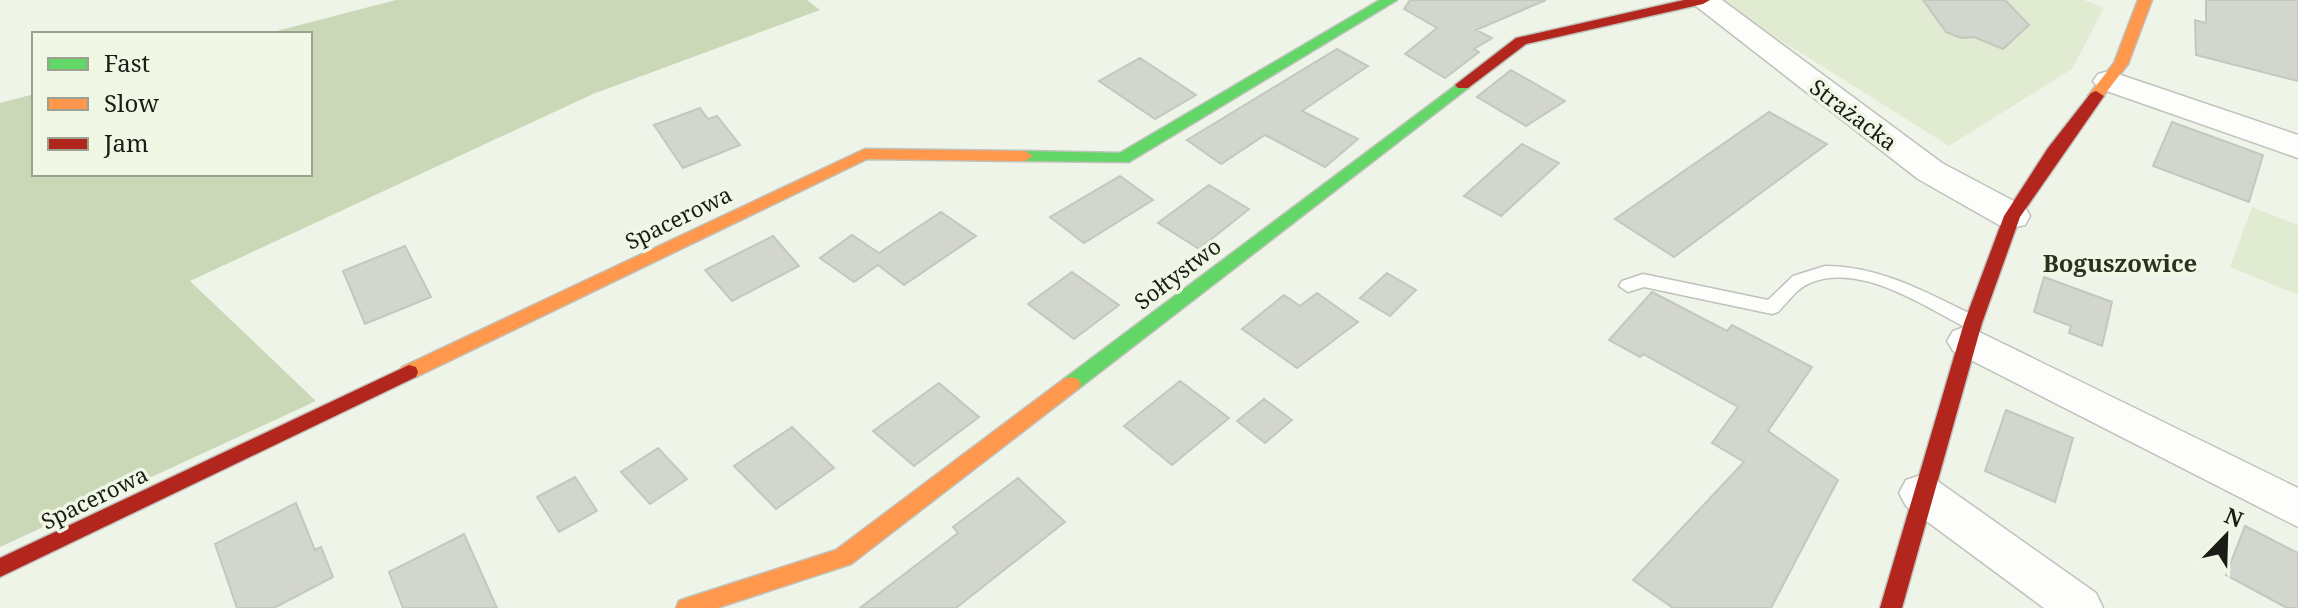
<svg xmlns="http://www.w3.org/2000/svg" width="2298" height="608" viewBox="0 0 2298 608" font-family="'Noto Serif',serif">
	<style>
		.green { fill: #e1ebd2 }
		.forest { fill: #cbd8b7 }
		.building { fill: #d2d6ce; stroke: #c4c7bf; stroke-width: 2 }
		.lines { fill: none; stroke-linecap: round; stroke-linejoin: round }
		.lane-casing { stroke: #bfc2ba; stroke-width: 3 }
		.street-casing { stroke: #bfc2ba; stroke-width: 3 }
		.fast-casing { stroke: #bfc2ba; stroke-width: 3 }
		.slow-casing { stroke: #bfc2ba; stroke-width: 3 }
		.jam-casing { stroke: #bfc2ba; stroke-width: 3 }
		.lane { fill: #fdfdfc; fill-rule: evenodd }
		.street { fill: #fdfdfc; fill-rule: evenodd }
		.fast { fill: #63d668; fill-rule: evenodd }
		.slow { fill: #ff974d; fill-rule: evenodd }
		.jam { fill: #b3261e; fill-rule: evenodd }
		.labels { text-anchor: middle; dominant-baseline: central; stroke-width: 7; stroke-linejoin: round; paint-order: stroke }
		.street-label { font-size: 22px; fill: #1a1c15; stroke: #f0f8e5 }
		.neighbourhood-label { font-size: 24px; font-weight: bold; fill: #2c3122; stroke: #f0f8e5 }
	</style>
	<rect width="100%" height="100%" fill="#eff4e9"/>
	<path class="green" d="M1717 0H2084L2104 8 2072 69 1949 146Z
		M2252 207 2298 225V295L2230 267Z"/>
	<path class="forest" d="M396 0H807L820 10 593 94 190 281 316 401 0 547V103L34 94V174H310V34H265Z"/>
	<path class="building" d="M1410 0H1546L1476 30 1492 38 1474 49 1479 52 1445 78 1405 54 1437 28 1404 9Z
		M1923 0H2005L2029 25 2003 49 1974 37 1961 38 1946 32Z
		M2206 0H2298V81L2196 55 2195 20 2206 23Z
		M1337 49 1368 66 1302 111 1358 139 1325 167 1265 135 1221 164 1187 140Z
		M1140 58 1196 95 1155 119 1099 81Z
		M1511 70 1565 101 1526 126 1477 97Z
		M700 108 708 119 717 116 740 145 683 168 654 125Z
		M1769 112 1827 144 1674 257 1615 219Z
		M2172 122 2263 155 2249 202 2153 166Z
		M1522 144 1559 163 1501 216 1464 196Z
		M1120 176 1153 200 1084 243 1050 217Z
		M1209 185 1249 209 1199 249 1158 223Z
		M941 212 976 236 904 285 878 265 854 282 820 258 852 235 879 253Z
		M773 236 799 266 732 301 705 270Z
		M405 246 431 297 365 324 343 271Z
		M1072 272 1119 305 1074 339 1028 304Z
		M1387 273 1416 290 1390 316 1360 298Z
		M2044 277 2112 302 2102 346 2069 333 2071 326 2034 312Z
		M1652 292 1727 331 1732 325 1812 367 1768 431 1838 480 1771 608H1673L1633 580 1744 462 1712 443 1738 407 1643 354 1640 357 1609 340Z
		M1317 293 1358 322 1297 368 1242 329 1284 295 1300 306Z
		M1180 381 1229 418 1172 465 1124 426Z
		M939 383 979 417 914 466 873 431Z
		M1264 399 1292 420 1265 443 1237 421Z
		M2006 410 2073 438 2055 502 1985 471Z
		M792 427 834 468 776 509 734 466Z
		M658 448 687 479 650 504 621 472Z
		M575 477 597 511 559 532 537 497Z
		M1018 478 1065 522 956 608H860L958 533 953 527Z
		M296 503 315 550 321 547 333 577 274 608H237L215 544Z
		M2245 526 2298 553V608H2287L2226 575Z
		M464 534 497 608H403L389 572Z"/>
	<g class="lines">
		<defs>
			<path id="lane" d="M1825 266C1882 266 1929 294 1979 318L1982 323 1979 328H1967C1923 306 1861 262 1810 283 1797 288 1788 302 1778 312L1772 314 1644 287 1628 292 1619 286 1622 281 1643 274 1768 300 1793 276Z"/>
			<path id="street" d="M1688 0H1722L1942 163 2025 207 2030 216 2025 225 2012 228 1999 225 1918 179Z
				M2109 71 2298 135V158L2098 88 2093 81 2098 74Z
				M1967 326 2298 488V527L1953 351 1947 341 1953 331Z
				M1921 475 1936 480 2096 593 2103 608H2044L1906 506 1899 493 1906 480Z"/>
			<path id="fast" d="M1380 0H1397L1129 162 1025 161 1017 156 1025 151 1120 153Z
				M1463 80 1468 82V88L1078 389H1064L1061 384 1064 379Z"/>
			<path id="slow" d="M2138 0H2152L2128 64 2101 99H2091L2088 96 2114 63Z
				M865 149 1025 151 1033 156 1025 161 867 159 416 377H402L400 372 402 367Z
				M1071 377 1078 379 1081 384 1078 389 851 564 717 608H676L679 601 687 598 836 550 1064 379Z"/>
			<path id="jam" d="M1684 0H1710L1703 4 1526 44 1468 88H1458L1455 85 1516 38Z
				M2096 91 2104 96 2020 217 1982 323 1902 608H1880L1964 323 2004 216 2048 148 2091 93Z
				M409 365 416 367 418 372 416 377 0 577V558Z"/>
		</defs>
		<use href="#lane" class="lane-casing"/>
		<use href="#street" class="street-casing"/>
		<use href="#fast" class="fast-casing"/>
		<use href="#slow" class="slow-casing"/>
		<use href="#jam" class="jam-casing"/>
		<use href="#lane" class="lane"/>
		<use href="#street" class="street"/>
		<use href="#fast" class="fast"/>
		<use href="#slow" class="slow"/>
		<use href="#jam" class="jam"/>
	</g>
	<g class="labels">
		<g class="street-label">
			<text transform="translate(1854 114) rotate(37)">Strażacka</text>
			<text transform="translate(678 217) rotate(-26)">Spacerowa</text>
			<text transform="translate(1177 273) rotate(-37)">Sołtystwo</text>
			<text transform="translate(94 497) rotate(-26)">Spacerowa</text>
		</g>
		<g class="neighbourhood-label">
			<text x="2120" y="262">Boguszowice</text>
		</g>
	</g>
	<rect x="32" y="32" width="280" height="144" fill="#f0f8e5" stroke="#9aa092" stroke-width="2"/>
	<rect x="48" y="58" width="40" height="12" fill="#63d668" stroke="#9aa092" stroke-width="2"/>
	<text x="104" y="72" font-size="24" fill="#1a1c15">Fast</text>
	<rect x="48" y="98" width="40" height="12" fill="#ff974d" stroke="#9aa092" stroke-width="2"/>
	<text x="104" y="112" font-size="24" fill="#1a1c15">Slow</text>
	<rect x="48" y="138" width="40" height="12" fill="#b3261e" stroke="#9aa092" stroke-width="2"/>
	<text x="104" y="152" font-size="24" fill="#1a1c15">Jam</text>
	<g transform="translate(2226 536) rotate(23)" stroke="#f0f8e5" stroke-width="6" paint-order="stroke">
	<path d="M0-6L14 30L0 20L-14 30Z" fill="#1a1c15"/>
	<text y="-12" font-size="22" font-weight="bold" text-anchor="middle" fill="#1a1c15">N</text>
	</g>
</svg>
